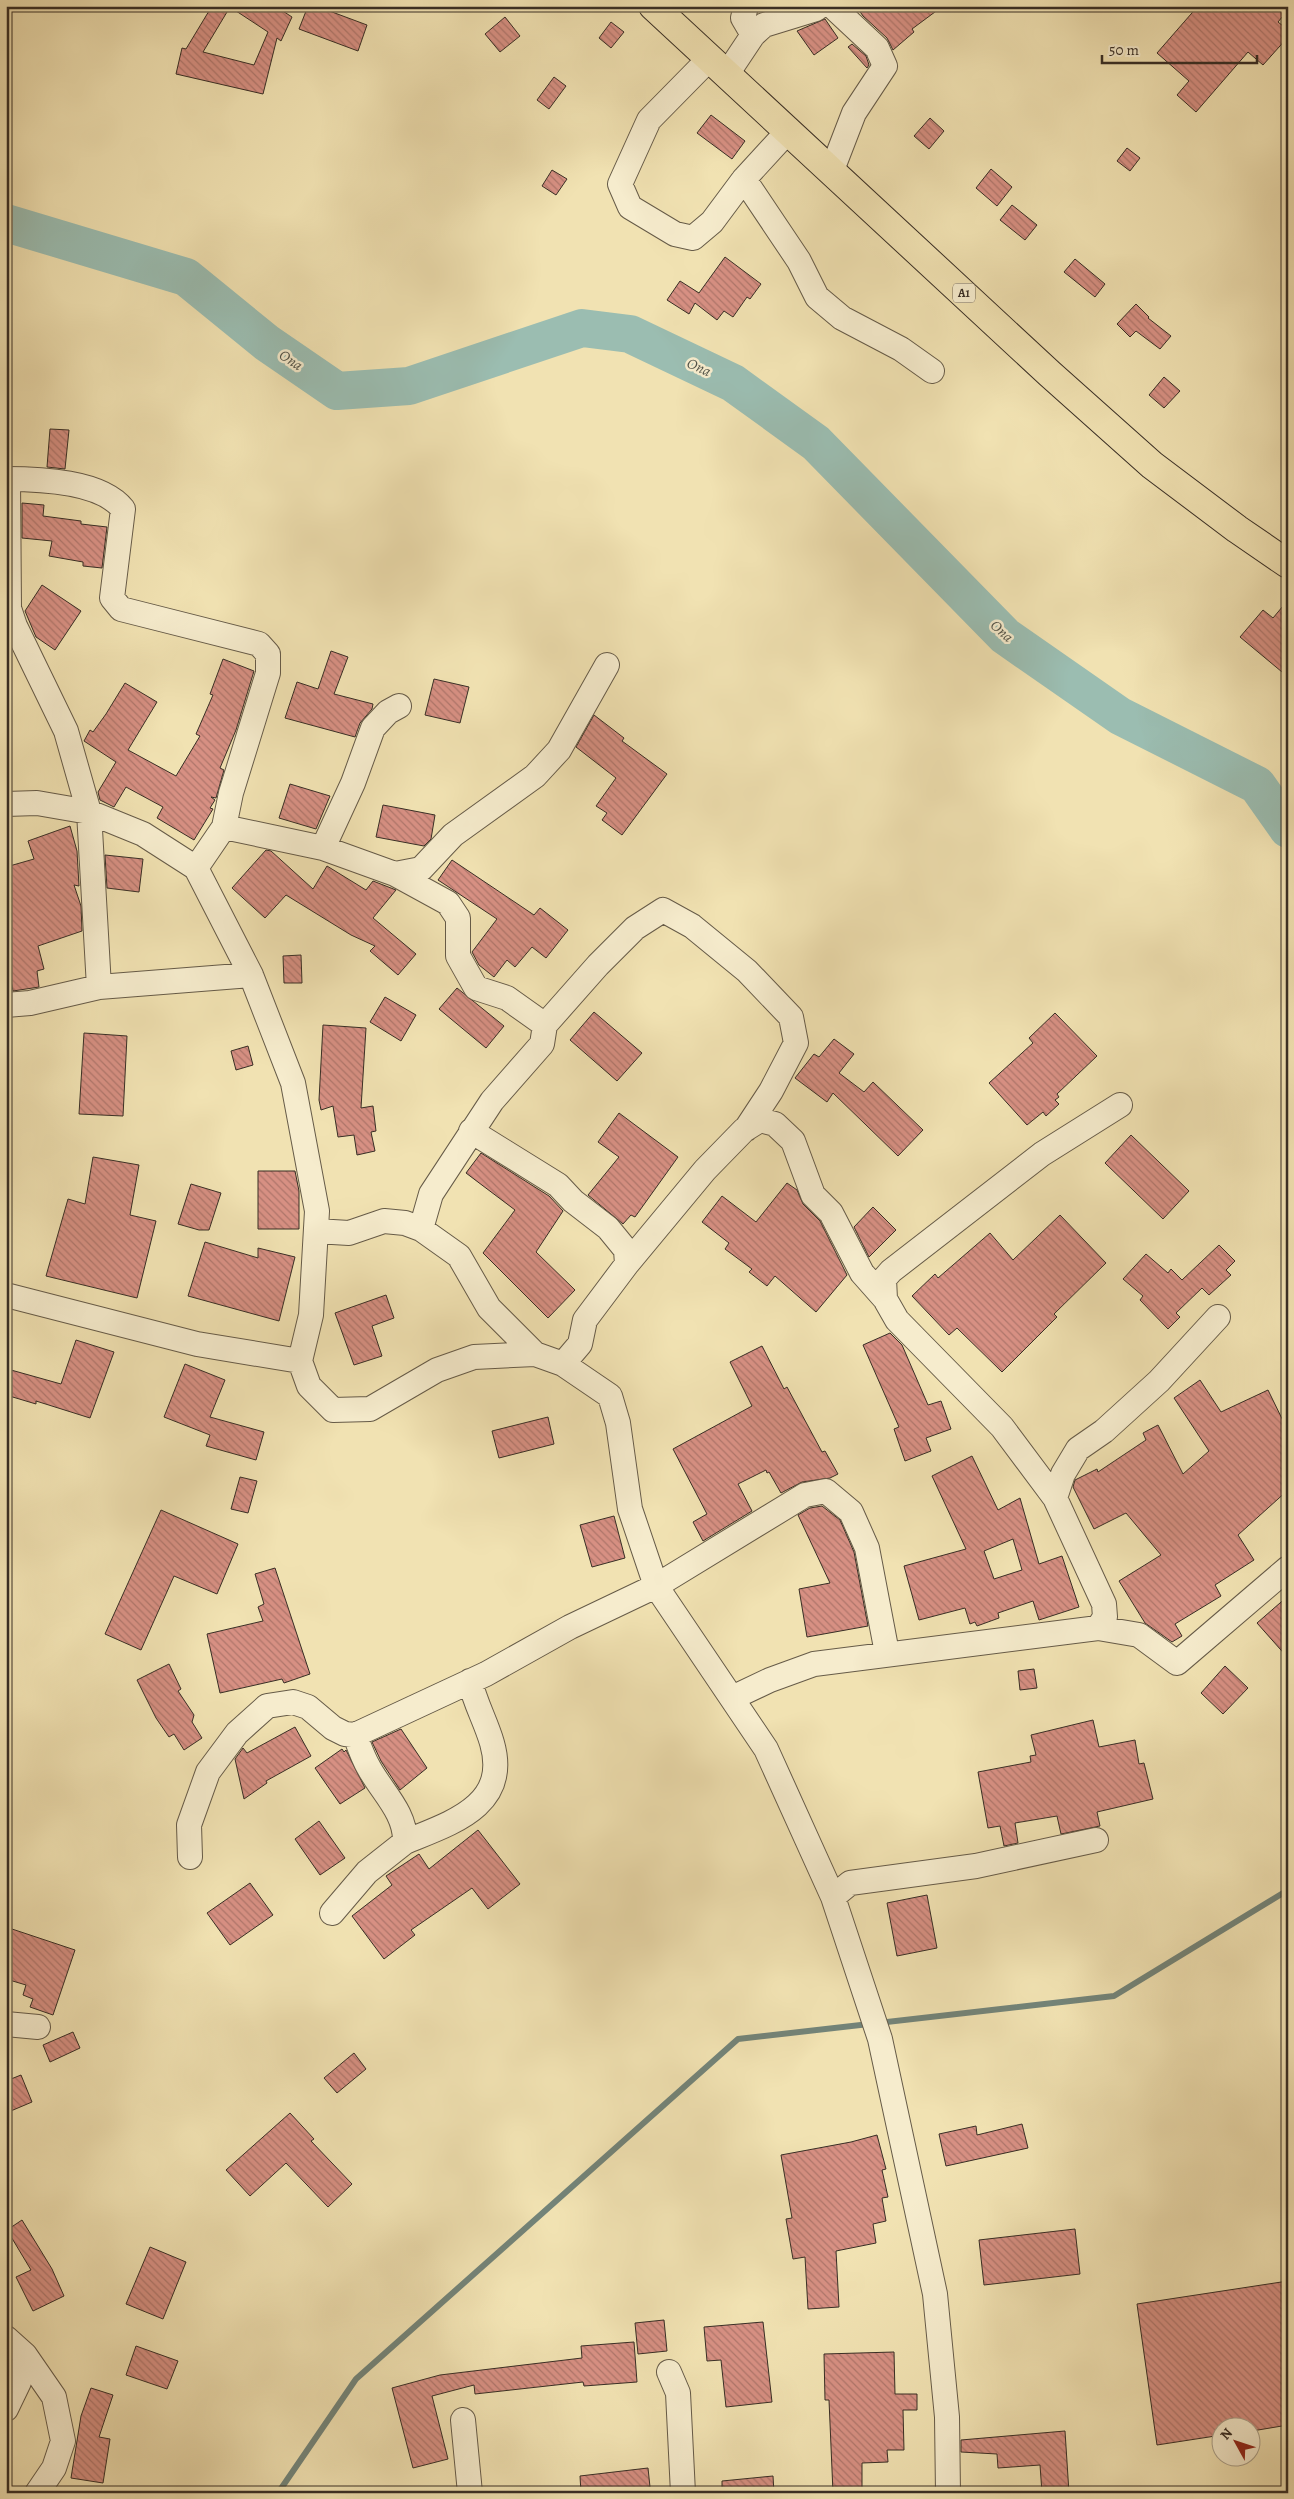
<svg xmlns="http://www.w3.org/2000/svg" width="1294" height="2499" viewBox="0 0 1294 2499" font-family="Alegreya,serif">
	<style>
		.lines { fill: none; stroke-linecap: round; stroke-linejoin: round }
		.stream { stroke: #738479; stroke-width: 6 }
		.river { stroke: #9bbdb1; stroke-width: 38 }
		.building { fill: url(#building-back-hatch); stroke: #382e25; fill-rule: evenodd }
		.street-casing { stroke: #665b48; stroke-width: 26 }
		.highway-casing { stroke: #382e25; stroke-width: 30 }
		.street { stroke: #f6eccd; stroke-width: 24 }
		.highway { stroke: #f1e2b2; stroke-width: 28 }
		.labels { text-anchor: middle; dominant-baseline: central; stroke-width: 5; stroke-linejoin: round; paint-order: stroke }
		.shield { fill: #f6eccd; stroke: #716757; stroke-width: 1 }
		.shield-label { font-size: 12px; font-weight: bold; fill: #382e25 }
		.water-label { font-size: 15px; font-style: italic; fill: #515248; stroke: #f6eccd }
	</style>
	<defs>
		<pattern id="building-back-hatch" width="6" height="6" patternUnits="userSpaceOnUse" patternTransform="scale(1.25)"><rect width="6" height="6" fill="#d79083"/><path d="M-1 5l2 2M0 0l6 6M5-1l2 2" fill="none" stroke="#af766b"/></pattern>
	</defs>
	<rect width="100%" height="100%" fill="#f1e2b2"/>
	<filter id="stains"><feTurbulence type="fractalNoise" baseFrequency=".004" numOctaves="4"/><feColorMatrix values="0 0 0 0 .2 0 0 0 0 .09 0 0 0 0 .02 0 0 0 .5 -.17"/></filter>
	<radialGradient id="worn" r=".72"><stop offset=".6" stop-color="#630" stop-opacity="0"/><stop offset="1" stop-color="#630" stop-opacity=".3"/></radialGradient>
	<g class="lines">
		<path class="stream" d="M278 2493 356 2379 738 2039 1114 1996 1288 1890"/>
		<path class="river" d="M6 223 186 277 267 343 337 391 409 386 582 328 630 334 733 383 816 443 1005 636 1120 716 1257 785 1288 829"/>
	</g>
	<path class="building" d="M212 6H275L292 17 281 41 277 38 263 94 176 74 182 48 186 49ZM230 7 268 32 254 65 203 52Z
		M308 6H316L367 25 358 51 299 29Z
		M856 6H943L912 29 914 32 893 50 887 38 863 16Z
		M1198 6H1288V10L1278 22 1288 30V37L1263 65 1248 52 1196 112 1177 95 1189 81 1157 53Z
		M505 17 520 36 500 52 485 34Z
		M825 19 838 38 814 55 797 31Z
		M611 22 624 32 611 48 599 38Z
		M852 44 866 56 869 65 867 68 848 47Z
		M554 77 566 86 549 109 537 100Z
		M711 115 745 141 732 159 697 133Z
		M930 118 944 131 929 149 914 136Z
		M1127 148 1140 158 1130 171 1117 161Z
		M991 169 1012 187 997 206 976 188Z
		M552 170 567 179 556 195 542 186Z
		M1012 205 1037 225 1025 240 1000 220Z
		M725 257 761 284 750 299 747 297 733 317 724 311 717 320 695 303 689 314 667 300 680 281 699 293Z
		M1075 259 1105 284 1095 297 1064 272Z
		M1136 304 1149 317 1148 318 1171 336 1160 349 1136 331 1130 337 1117 324Z
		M1164 377 1180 391 1164 408 1149 395Z
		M50 429 69 430 65 469 47 467Z
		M22 503 44 505 43 516 81 521V524L107 527 102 568 83 566V562L49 556 52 541 22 538Z
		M42 585 81 611 55 650 36 637 25 611Z
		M1288 600V677L1240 637 1263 610 1273 618Z
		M331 651 348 657 334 694 373 704 372 709 360 723 355 737 285 718 297 682 318 689Z
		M223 659 254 671 236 730 220 768 224 770 216 798 211 797 215 800 210 808 213 809 194 840 157 818 163 807 126 787 114 807 100 800 98 792 116 762 84 741 90 730 93 732 106 714 125 683 157 702 128 750 176 776 200 736 196 734 213 695 210 694Z
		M434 679 469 687 460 723 425 715Z
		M594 715 624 738 622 741 667 774 622 835 602 820 607 813 596 806 616 778 576 747Z
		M290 784 330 796 316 829 279 818Z
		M383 805 435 815 431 839 424 846 376 837Z
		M70 826 77 851 79 886 74 885 81 906 82 931 38 946 44 969 37 971 39 987 13 991 6 955V867L34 859 28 841Z
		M266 850 271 851 313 889 327 866 366 890 373 881 396 890 373 918 416 954 398 975 370 951 375 946 351 935 286 895 265 918 232 888Z
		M105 855 143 859 139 892 107 888Z
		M452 860 534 915 540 908 568 930 546 958 532 947 515 967 507 960 494 977 479 965 472 952 497 919 438 880Z
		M301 955 302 983H284L283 956Z
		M457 988 504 1026 486 1048 439 1009Z
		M385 997 416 1015 401 1041 370 1022Z
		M594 1012 642 1053 617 1081 570 1040Z
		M1055 1013 1097 1056 1057 1094 1059 1097 1055 1100 1059 1104 1046 1116 1043 1112 1027 1125 989 1083 1033 1043 1029 1038Z
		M323 1025 366 1028 361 1108 373 1106 376 1131 371 1132 375 1151 357 1155 354 1135 338 1137 333 1106 321 1110 319 1100Z
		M84 1033 127 1036 123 1116 79 1114Z
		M834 1039 854 1054 839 1073 864 1092 873 1082 923 1130 898 1156 833 1093 827 1102 795 1078 814 1054 819 1057Z
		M248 1046 253 1065 236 1070 231 1051Z
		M619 1113 678 1157 635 1217 631 1215 623 1224 588 1195 619 1157 598 1142Z
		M1131 1135 1189 1191 1163 1219 1105 1163Z
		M481 1153 549 1196 563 1211 536 1252 575 1290 548 1318 483 1253 515 1210 466 1173Z
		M93 1157 139 1165 130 1215 156 1221 137 1298 46 1276 68 1199 85 1204Z
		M258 1171H295L299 1191V1229H258Z
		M787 1183 797 1190 803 1204 820 1221 847 1275 816 1312 775 1276 767 1286 749 1272 752 1269 725 1249 729 1243 702 1222 722 1196 756 1222Z
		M191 1184 221 1193 209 1230H199L178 1224Z
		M873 1207 896 1230 869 1257 854 1227Z
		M1060 1215 1106 1263 1054 1314 1057 1317 1002 1372 957 1328 949 1335 912 1296 935 1274 938 1278 990 1233 1013 1260Z
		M205 1242 258 1258V1248L295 1257 279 1321 188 1296Z
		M1219 1245 1235 1261 1226 1270 1231 1275 1209 1295 1202 1288 1176 1313 1180 1317 1168 1329 1140 1300 1143 1296 1123 1279 1146 1254 1168 1273 1171 1269 1182 1280Z
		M386 1295 394 1318 372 1326 382 1356 354 1365 335 1313Z
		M890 1333 902 1345 928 1405 941 1401 951 1429 926 1438 931 1451 905 1461 894 1429 899 1427 863 1345Z
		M76 1340 114 1352 90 1418 36 1401V1404L6 1395 11 1370 61 1384Z
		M762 1346 784 1389 787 1387 822 1452 825 1451 838 1474 830 1478 802 1482 781 1493 769 1472 767 1473 766 1470 738 1484 752 1511 703 1541 693 1522 707 1514 673 1449 752 1406 730 1362Z
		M185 1364 225 1380 210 1417 264 1432 256 1460 206 1446 210 1435 164 1417Z
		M1200 1380 1221 1412 1268 1390 1288 1431V1490L1238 1535 1254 1560 1215 1585 1221 1596 1175 1624 1182 1636 1172 1642 1145 1623 1119 1581 1161 1555 1126 1513 1094 1529 1073 1487 1075 1480 1097 1469 1098 1472 1146 1440 1143 1433 1158 1425 1183 1474 1209 1451 1174 1398Z
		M548 1417 554 1444 499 1458 492 1431Z
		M972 1456 998 1510 1020 1498 1039 1564 1062 1556 1079 1607 1039 1620 1033 1601 998 1613 999 1618 977 1626 975 1622 970 1624 965 1608 919 1620 904 1566 966 1549 932 1476ZM1013 1539 1022 1570 994 1579 984 1551Z
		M240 1477 257 1481 248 1513 231 1509Z
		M822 1506 840 1520 854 1552 868 1626 807 1637 799 1589 830 1583 798 1515 810 1508Z
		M161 1510 238 1544 217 1594 174 1576 141 1650 105 1634Z
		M614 1516 625 1558 592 1567 580 1525Z
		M275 1568 310 1674 284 1683 282 1679 220 1693 207 1634 263 1621 258 1607 264 1604 255 1574Z
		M1288 1596V1658L1257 1623Z
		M169 1664 181 1689 178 1691 194 1715 192 1722 202 1738 184 1750 174 1734 169 1737 156 1718 137 1680Z
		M1225 1666 1248 1688 1223 1714 1201 1693Z
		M1034 1669 1037 1688 1020 1690 1018 1671Z
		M1093 1720 1099 1747 1135 1740 1139 1764 1144 1763 1153 1799 1097 1812 1100 1826 1061 1834 1057 1816 1015 1823 1018 1843 1004 1846 1000 1826 988 1828 978 1772 1031 1762 1030 1756 1036 1755 1031 1735Z
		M295 1727 311 1756 266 1781 267 1783 244 1799 235 1759 243 1748 247 1753Z
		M401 1729 427 1768 400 1790 381 1761 372 1742Z
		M342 1749 344 1752 346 1750 365 1788 340 1804 315 1768Z
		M319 1821 345 1858 320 1875 295 1839Z
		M478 1830 520 1884 488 1909 472 1888 411 1930 415 1935 384 1959 352 1916 392 1885 386 1876 419 1854 429 1869Z
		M250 1883 273 1915 230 1945 207 1913Z
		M927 1895 937 1948 897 1956 887 1903Z
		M6 1927 75 1950 53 2015 30 2007 33 1999 23 1995 26 1985 6 1979Z
		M73 2032 80 2048 50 2062 43 2045Z
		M354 2053 366 2069 337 2093 324 2078Z
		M21 2075 32 2102 6 2113V2081Z
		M290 2113 314 2139 311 2141 352 2184 328 2207 286 2163 250 2196 226 2170Z
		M1022 2124 1028 2148 946 2166 939 2134 976 2126 977 2135Z
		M877 2135 886 2169 882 2170 888 2197 882 2198 886 2221 873 2224 876 2243 836 2251 839 2307 808 2309 805 2257 793 2259 786 2219 792 2218 781 2155 851 2142Z
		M22 2220 52 2269 64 2296 33 2311 16 2277 31 2270 7 2230Z
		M1075 2229 1080 2274 984 2285 979 2240Z
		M150 2247 186 2262 163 2319 126 2304Z
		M1288 2281V2425L1252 2431V2426H1222V2435L1157 2445 1137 2304Z
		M664 2320 667 2351 638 2354 635 2323Z
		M763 2322 772 2402 726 2407 721 2360 707 2361 704 2327Z
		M634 2342 637 2382 584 2386 583 2382 475 2394 474 2385 432 2396 448 2459 413 2468 392 2388 440 2375 582 2358 581 2346Z
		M136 2346 178 2361 167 2389 126 2375Z
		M894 2352 895 2394H917V2410H903L904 2450H887L888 2462 862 2463V2493H833L829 2400H825L824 2354Z
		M91 2388 113 2395 99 2437 110 2439 103 2483 71 2478 81 2416Z
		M1065 2431 1069 2493H1042L1040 2465 998 2468 997 2454 961 2452V2440Z
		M648 2468 650 2487 612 2493H581L580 2476Z
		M773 2476 774 2493H722V2481Z"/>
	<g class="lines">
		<defs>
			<path id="street" d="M746 6 743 18 753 35
				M710 58 649 120 620 184 630 207 675 234 693 238 712 222 744 179 789 130
				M727 74 753 35 764 25 816 9 820 6
				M832 170 854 113 885 66 877 48 832 6
				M744 179 799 261 817 297 842 318 901 349 932 371
				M6 479C40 479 101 481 123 509L112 598 121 609 259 644 268 654V673L231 793 224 827 196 868
				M8 479 9 608 15 626 66 731 89 812 99 987
				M6 804 37 803 89 812 143 834 196 868 251 975 293 1083 317 1211 311 1315 300 1361 309 1386 333 1410 370 1409 437 1370 474 1357 535 1354 563 1364 610 1396 618 1423 630 1509 656 1586 766 1749 833 1897 880 2039 935 2294 947 2417 948 2493
				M224 827 323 848 395 874 448 903 458 918V956L476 988 507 998 545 1025
				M323 848 353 783 373 728 388 712 399 706
				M395 874 421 869 453 835 535 776 559 750 607 665
				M6 1005 30 1003 99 987 251 975
				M471 1131 558 1185 573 1201 608 1228 626 1250 627 1264
				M421 1229 431 1194 492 1101 542 1044 545 1025 598 965 635 928 663 910 692 926 747 971 791 1017 796 1043 771 1091 746 1129
				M316 1231 349 1233 384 1221 405 1223 421 1229 459 1256 489 1308 535 1354
				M6 1295 197 1344 300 1361
				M885 1299 884 1279 891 1271 1042 1154 1120 1105
				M563 1364 580 1344 585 1320 627 1264 705 1170 744 1130 760 1120 775 1124 793 1141 813 1195 831 1213 862 1273 885 1299 897 1320 1002 1427 1055 1498 1104 1604 1105 1617 1098 1628
				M1055 1498 1063 1474 1078 1449 1104 1431 1159 1381 1218 1317
				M732 1698 770 1680 814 1664 1098 1628 1139 1635 1177 1663 1288 1568
				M405 1842C451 1823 510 1806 492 1743 486 1722 475 1703 470 1681
				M190 1857 189 1825 208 1772 237 1733 267 1706 293 1702 308 1707 333 1728 345 1734 355 1735 486 1674 570 1627 656 1586 805 1495 826 1491 851 1512 867 1548 887 1653
				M833 1897 850 1883 976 1866 1096 1840
				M332 1913 367 1872 405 1842C406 1813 382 1792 369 1768 363 1758 359 1746 355 1735
				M6 2024 38 2027
				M6 2338 25 2355 19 2382 6 2409
				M25 2355 54 2397 63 2441 54 2468 37 2493
				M669 2372 678 2393 683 2493
				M463 2420 470 2493"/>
			<path id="highway" d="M653 6 1050 374 1152 465 1237 529 1288 564"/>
		</defs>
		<use href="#street" class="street-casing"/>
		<use href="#highway" class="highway-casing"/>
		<use href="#street" class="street"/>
		<use href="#highway" class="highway"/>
	</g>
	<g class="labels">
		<rect class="shield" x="953" y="283.5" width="22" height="19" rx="4"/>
		<g class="shield-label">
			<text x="964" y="293">A1</text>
		</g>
		<g class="water-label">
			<text transform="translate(291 360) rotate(34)">Ona</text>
			<text transform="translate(699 367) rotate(25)">Ona</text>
			<text transform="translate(1002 631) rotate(42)">Ona</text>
		</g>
	</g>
	<rect width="1294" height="2499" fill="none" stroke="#f1e2b2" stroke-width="25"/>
	<rect x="8" y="8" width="1279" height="2484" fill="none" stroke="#382e25" stroke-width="2.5"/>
	<rect x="12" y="12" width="1269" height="2474" fill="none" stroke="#382e25"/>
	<g transform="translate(1236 2442) rotate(310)"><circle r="24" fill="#f6eccd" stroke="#aaa08a"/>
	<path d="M0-4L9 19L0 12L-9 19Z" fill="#8f2418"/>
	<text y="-8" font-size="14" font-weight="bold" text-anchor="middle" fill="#382e25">N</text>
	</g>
	<path d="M1102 55v8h155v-8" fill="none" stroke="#382e25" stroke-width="2.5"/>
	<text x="1109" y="55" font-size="15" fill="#382e25" stroke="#f6eccd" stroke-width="4" paint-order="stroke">50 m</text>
	<rect width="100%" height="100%" filter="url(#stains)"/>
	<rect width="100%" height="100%" fill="url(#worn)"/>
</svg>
